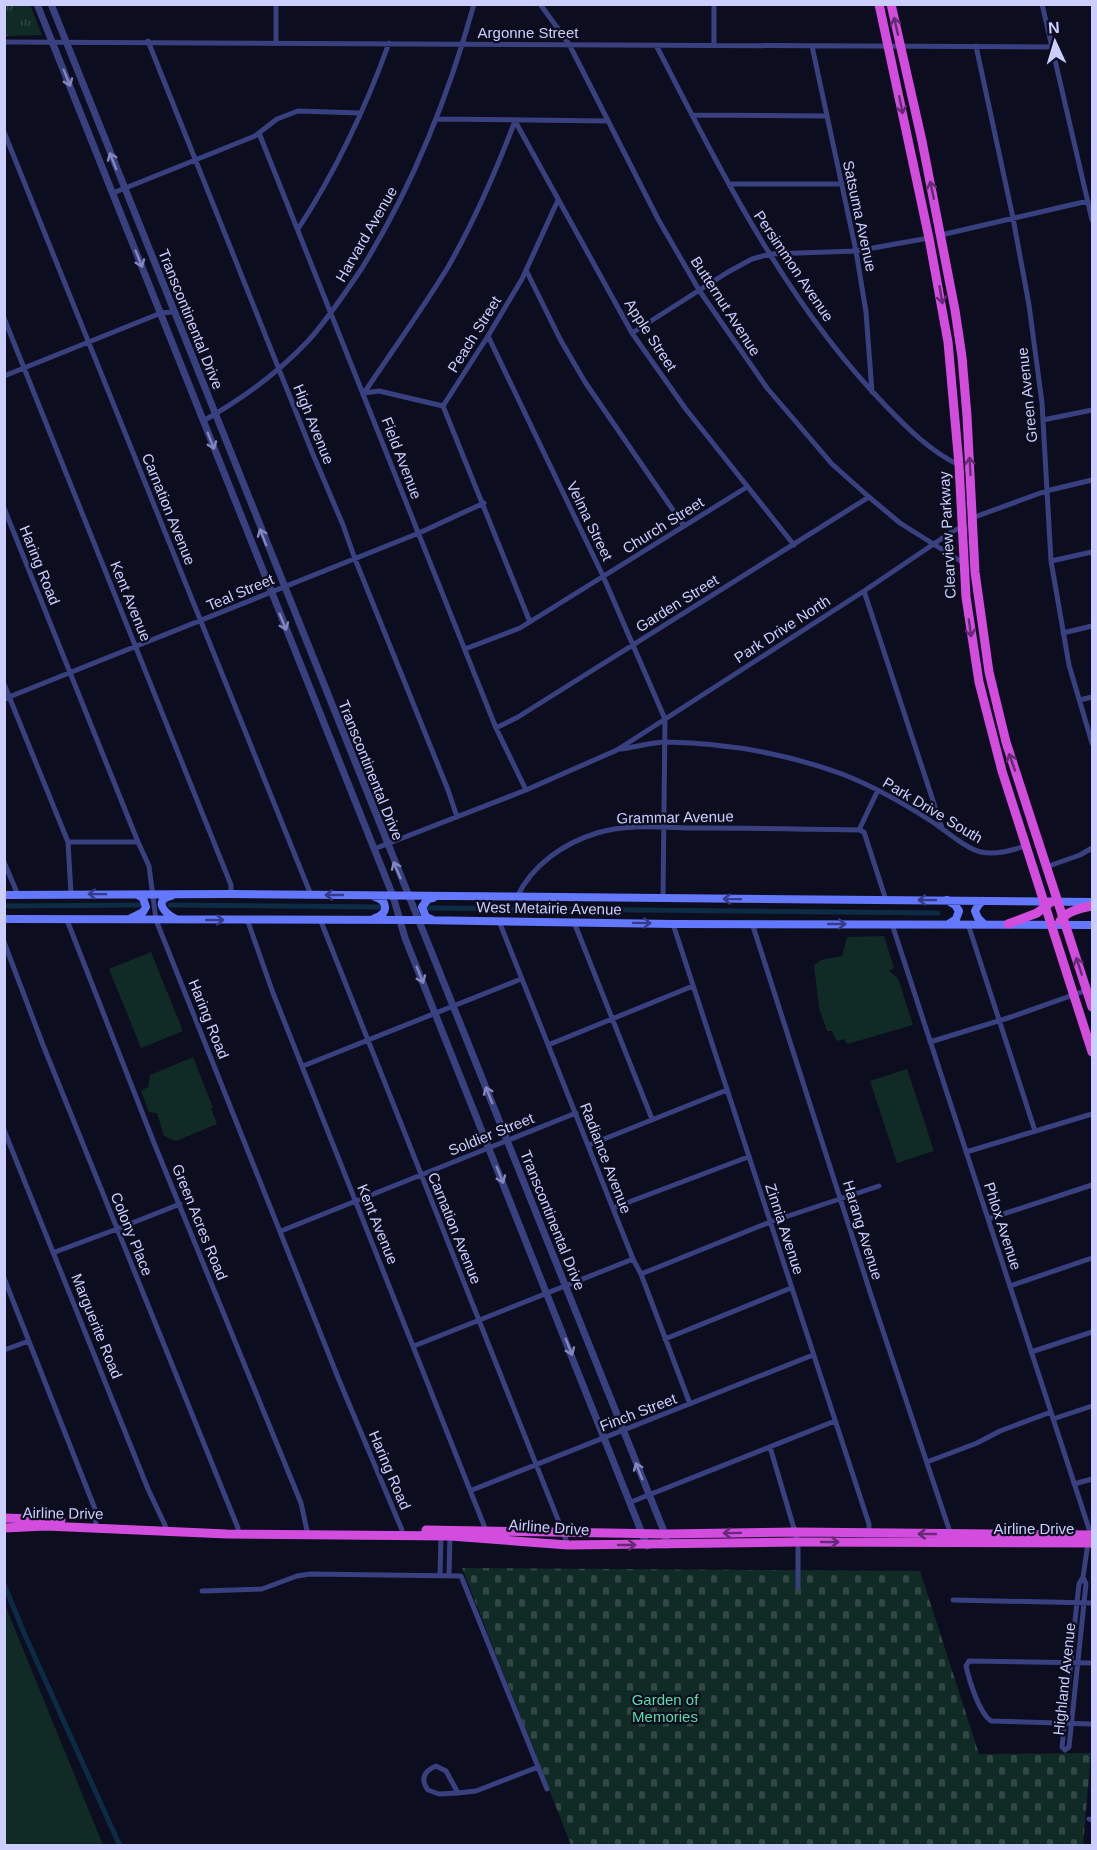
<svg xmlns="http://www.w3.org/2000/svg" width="1097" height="1850" viewBox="0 0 1097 1850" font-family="Helvetica,sans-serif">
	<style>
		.grass { fill: url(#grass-tufts) }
		.cemetery { fill: url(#cemetery-stones) }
		.garden { fill: #102a25 }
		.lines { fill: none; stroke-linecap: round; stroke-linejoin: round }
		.canal { stroke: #0c2b45; stroke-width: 5 }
		.minor { stroke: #38407f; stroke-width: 5 }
		.tertiary { stroke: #38407f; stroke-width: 7 }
		.secondary { stroke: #6377ff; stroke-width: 8 }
		.trunk { stroke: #d24ddd; stroke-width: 9 }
		.oneway { stroke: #662a75 }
		.oneway2 { stroke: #8287bf }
		.oneway3 { stroke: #343d84 }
		.labels { text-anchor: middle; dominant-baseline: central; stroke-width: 4.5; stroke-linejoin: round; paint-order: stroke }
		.street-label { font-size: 15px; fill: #ccceff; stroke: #0d0d20 }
		.park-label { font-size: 15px; fill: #58dea8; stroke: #0d0d20 }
	</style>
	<defs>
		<pattern id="grass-tufts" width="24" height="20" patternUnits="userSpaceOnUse" patternTransform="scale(1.5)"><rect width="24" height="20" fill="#102a25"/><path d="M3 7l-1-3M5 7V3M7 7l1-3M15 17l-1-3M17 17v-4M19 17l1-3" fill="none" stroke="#324846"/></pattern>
		<pattern id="cemetery-stones" width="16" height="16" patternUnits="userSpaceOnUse" patternTransform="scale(1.5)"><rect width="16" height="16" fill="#102a25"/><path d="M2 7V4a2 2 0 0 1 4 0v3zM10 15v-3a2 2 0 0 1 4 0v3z" fill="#324846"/></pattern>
	</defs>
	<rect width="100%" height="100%" fill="#0d0d20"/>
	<path class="grass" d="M4 5H30L42 35 5 36Z"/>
	<path class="cemetery" d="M462 1568 920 1571 979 1754 1091 1753 1083 1845H571Z"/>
	<path class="garden" d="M884 936 894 968 889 971 898 978 913 1025 847 1044 844 1039 838 1041 835 1038 832 1031H827L819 1008 814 965 821 960 842 956 847 937Z
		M151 952 183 1031 141 1048 109 969Z
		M193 1057 213 1108 211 1109 217 1124 176 1141 164 1136 157 1113 149 1112 141 1091 148 1087 150 1075Z
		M907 1069 934 1151 897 1163 870 1081Z
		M4 1605H5L103 1845H5Z"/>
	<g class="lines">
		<path class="canal" d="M170 905 380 907
			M4 906 139 905
			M429 908 938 913
			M4 1584 24 1633 120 1846"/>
		<path class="minor" d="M540 4 569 44 658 219 699 290 767 388 832 464 869 497 900 523 962 562
			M714 4V45
			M1042 4 1092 220
			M148 41 312 452 343 525 355 559 448 790 457 817
			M4 42 1052 47
			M276 43V4
			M656 45C721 171 785 302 885 405 906 427 931 452 959 465
			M812 46 856 251 866 312 872 392
			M976 46 1013 218 1029 305 1042 403 1051 561 1069 665 1092 743
			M692 115 826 116
			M436 119 607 121
			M515 121 632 333 685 408 794 545
			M4 132 311 895
			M259 133 496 728 526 790
			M729 184H842
			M113 193 255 136 277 119 298 111 360 113
			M298 229C336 171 366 107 389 43
			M941 235 1088 201
			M526 270 560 339 585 382 684 526
			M4 318 231 885V894
			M632 333 728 272 752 259 770 254 856 251 929 238
			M488 336 603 576 665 719 663 898
			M4 376 161 313 173 312
			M364 393C392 351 422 310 448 267 475 220 496 171 515 121
			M364 393 379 391 443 406
			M443 406 488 336 522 279 558 200
			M443 406 530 622
			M1043 420 1092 410
			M203 421C242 399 277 374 308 341 328 319 345 293 362 268 413 186 448 98 474 4
			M4 508 138 842 149 866 156 920 339 1380 402 1530V1536
			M972 518 1046 491 1092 480
			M1051 561 1092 552
			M864 591 942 828
			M1063 633 1092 626
			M465 649 520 628 747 487
			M4 684 68 842 71 894
			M4 699 419 533 484 503
			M1080 700 1092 697
			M496 728 518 717 869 497
			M621 749C636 747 652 742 667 742 725 743 787 754 842 774 873 786 903 803 931 821 945 830 966 849 981 852 997 855 1012 850 1026 846
			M859 830 864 832 886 900
			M859 830 878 790
			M68 842H138
			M374 849 526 790 617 750 864 591 953 531 960 528
			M4 862 18 895
			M1046 867 1080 855 1092 848
			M517 897C532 865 564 843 597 833 630 823 665 828 698 828 752 828 806 829 859 830
			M247 919 273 993 487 1533
			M320 919 568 1545
			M67 920 154 1143 301 1503 308 1535
			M499 921 633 1259 641 1274 690 1404
			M574 922 652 1119
			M752 923 871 1295 951 1535
			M673 924 869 1524V1535
			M892 924 1091 1535 1088 1543 1083 1577 1079 1584 1077 1602 1062 1747 1065 1750
			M968 924 1035 1131
			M4 942 43 1045 238 1528V1534
			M930 1042 1011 1017 1087 990
			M548 1045 693 986
			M303 1066 521 979
			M4 1130 148 1489 165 1525 166 1531
			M589 1145 727 1090
			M966 1152 1092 1114
			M613 1208 748 1157
			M988 1219 1092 1185
			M281 1231 576 1113
			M55 1252 117 1229 180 1204
			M641 1274 770 1222 879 1186
			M4 1278 95 1509 96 1528
			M1010 1286 1092 1258
			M665 1339 791 1288
			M414 1346 633 1259
			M4 1350 29 1341
			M1031 1352 1092 1332
			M1053 1419 1092 1406
			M770 1447 798 1542V1587
			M927 1462 977 1443 1000 1431 1051 1412
			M1074 1484 1092 1479
			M472 1490 813 1355
			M631 1502 835 1421
			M440 1575 441 1534
			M449 1575 450 1535
			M202 1591 262 1589 297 1576 310 1574 461 1576 547 1789
			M953 1600 1092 1603
			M1092 1663 969 1661 966 1666C969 1680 979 1713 991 1721L1092 1724
			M1065 1750 1069 1747 1084 1603 1086 1584 1083 1577
			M436 1766 446 1771 458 1793 439 1794 428 1790C420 1779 424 1771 436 1766Z
			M458 1793 476 1791 538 1767
			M1089 1819 1092 1820"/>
		<path class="tertiary" d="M37 4 393 896 405 938 647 1546
			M51 4 665 1534 667 1545"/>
		<path class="secondary" d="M4 895 231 894 1092 902
			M171 896C152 901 166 914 176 919
			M375 897C388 901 389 913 375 918
			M947 900 955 905 959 911 956 919 950 923
			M983 901 979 904 975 911 978 918 984 924
			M131 918 143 912 146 907 143 898 138 895
			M4 919 419 920 673 924 1092 925
			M433 920 426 917 422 907 428 899 433 898"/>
		<path class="trunk" d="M879 4 929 238 948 342 959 465 966 597 979 682 1002 771 1092 1052
			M891 4 922 141 955 310 962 357 967 416 975 572 989 672 1006 742 1092 1007
			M1060 921C1067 911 1081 908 1092 906
			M1008 924 1037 913 1051 902
			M4 1518 61 1520
			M4 1528 46 1526 227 1534 450 1536 568 1545 798 1542 1092 1543
			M426 1530 665 1534 796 1532 1092 1535"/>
	</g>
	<defs><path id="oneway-shaft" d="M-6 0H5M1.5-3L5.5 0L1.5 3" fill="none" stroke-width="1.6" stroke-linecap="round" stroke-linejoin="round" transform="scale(1.5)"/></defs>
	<g class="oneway">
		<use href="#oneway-shaft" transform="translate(896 26) rotate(-103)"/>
		<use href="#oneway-shaft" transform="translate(901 105) rotate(78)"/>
		<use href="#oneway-shaft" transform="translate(932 190) rotate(-102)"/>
		<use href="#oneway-shaft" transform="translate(941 295) rotate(80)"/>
		<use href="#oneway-shaft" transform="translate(970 466) rotate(-93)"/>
		<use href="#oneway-shaft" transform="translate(970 628) rotate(82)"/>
		<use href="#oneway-shaft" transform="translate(1012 762) rotate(-109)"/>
		<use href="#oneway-shaft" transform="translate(1079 966) rotate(-108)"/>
		<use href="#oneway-shaft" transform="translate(732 1533) rotate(179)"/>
		<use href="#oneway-shaft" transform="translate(927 1534) rotate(-180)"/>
		<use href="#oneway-shaft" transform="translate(830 1542)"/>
		<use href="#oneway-shaft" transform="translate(627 1545)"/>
	</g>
	<g class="oneway2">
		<use href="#oneway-shaft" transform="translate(67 78) rotate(68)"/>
		<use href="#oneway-shaft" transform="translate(113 161) rotate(-112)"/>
		<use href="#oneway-shaft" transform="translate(139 259) rotate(68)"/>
		<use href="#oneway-shaft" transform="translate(211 441) rotate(68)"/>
		<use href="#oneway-shaft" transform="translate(263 537) rotate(-112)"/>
		<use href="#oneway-shaft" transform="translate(283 622) rotate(68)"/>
		<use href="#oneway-shaft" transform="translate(397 870) rotate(-113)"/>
		<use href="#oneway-shaft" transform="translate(420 975) rotate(68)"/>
		<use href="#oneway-shaft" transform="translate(489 1095) rotate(-112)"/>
		<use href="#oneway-shaft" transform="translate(500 1175) rotate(68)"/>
		<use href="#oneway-shaft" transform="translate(569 1347) rotate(68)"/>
		<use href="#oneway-shaft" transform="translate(639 1471) rotate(-112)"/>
	</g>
	<g class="oneway3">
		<use href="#oneway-shaft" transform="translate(97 894) rotate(-179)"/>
		<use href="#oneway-shaft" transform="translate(334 895) rotate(-180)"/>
		<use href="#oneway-shaft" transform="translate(732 899) rotate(-179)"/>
		<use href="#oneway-shaft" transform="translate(927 900) rotate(-180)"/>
		<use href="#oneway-shaft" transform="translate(215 920)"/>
		<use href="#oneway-shaft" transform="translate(642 923) rotate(1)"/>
		<use href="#oneway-shaft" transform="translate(837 924)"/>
	</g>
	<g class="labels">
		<g class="street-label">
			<text x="528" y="32">Argonne Street</text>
			<text transform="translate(860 216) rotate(78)">Satsuma Avenue</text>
			<text transform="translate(366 234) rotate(-60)">Harvard Avenue</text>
			<text transform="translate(794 266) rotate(56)">Persimmon Avenue</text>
			<text transform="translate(726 306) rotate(57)">Butternut Avenue</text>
			<text transform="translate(191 319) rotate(68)">Transcontinental Drive</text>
			<text transform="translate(474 334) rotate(-58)">Peach Street</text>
			<text transform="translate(651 335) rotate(57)">Apple Street</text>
			<text transform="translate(1027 395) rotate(-96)">Green Avenue</text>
			<text transform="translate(314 424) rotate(68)">High Avenue</text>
			<text transform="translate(402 458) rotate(69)">Field Avenue</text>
			<text transform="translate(169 509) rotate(68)">Carnation Avenue</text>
			<text transform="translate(590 521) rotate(64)">Velma Street</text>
			<text transform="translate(663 525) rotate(-32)">Church Street</text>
			<text transform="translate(947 535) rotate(-93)">Clearview Parkway</text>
			<text transform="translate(40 565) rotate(68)">Haring Road</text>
			<text transform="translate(240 592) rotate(-23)">Teal Street</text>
			<text transform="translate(131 601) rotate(68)">Kent Avenue</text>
			<text transform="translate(677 603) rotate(-32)">Garden Street</text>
			<text transform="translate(782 629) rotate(-33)">Park Drive North</text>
			<text transform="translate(371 770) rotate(68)">Transcontinental Drive</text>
			<text transform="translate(933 810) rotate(31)">Park Drive South</text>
			<text transform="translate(675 817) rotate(-1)">Grammar Avenue</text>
			<text transform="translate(549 908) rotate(1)">West Metairie Avenue</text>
			<text transform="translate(209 1019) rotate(68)">Haring Road</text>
			<text transform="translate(491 1134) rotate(-22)">Soldier Street</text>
			<text transform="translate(606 1158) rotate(69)">Radiance Avenue</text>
			<text transform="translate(553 1220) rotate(68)">Transcontinental Drive</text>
			<text transform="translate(200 1222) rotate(68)">Green Acres Road</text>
			<text transform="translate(378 1224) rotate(68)">Kent Avenue</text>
			<text transform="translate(1003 1226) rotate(72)">Phlox Avenue</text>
			<text transform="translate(455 1228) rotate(68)">Carnation Avenue</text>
			<text transform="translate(785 1229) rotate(72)">Zinnia Avenue</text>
			<text transform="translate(863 1230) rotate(73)">Harang Avenue</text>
			<text transform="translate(132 1234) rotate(68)">Colony Place</text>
			<text transform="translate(97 1326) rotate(68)">Marguerite Road</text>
			<text transform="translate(638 1412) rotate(-21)">Finch Street</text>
			<text transform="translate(390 1470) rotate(67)">Haring Road</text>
			<text transform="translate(63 1513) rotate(1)">Airline Drive</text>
			<text transform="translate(549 1527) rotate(4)">Airline Drive</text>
			<text x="1034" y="1528">Airline Drive</text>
			<text transform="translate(1064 1679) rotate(-84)">Highland Avenue</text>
		</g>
		<g class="park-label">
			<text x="665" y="1699">Garden of<tspan x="665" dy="17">Memories</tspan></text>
		</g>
	</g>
	<rect width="1097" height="1850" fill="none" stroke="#ccceff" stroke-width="12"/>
	<g transform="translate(1055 42) rotate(356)" stroke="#0d0d20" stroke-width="4.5" paint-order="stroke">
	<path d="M0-4.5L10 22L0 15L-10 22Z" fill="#ccceff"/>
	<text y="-9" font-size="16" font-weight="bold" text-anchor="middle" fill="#ccceff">N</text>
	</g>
</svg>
